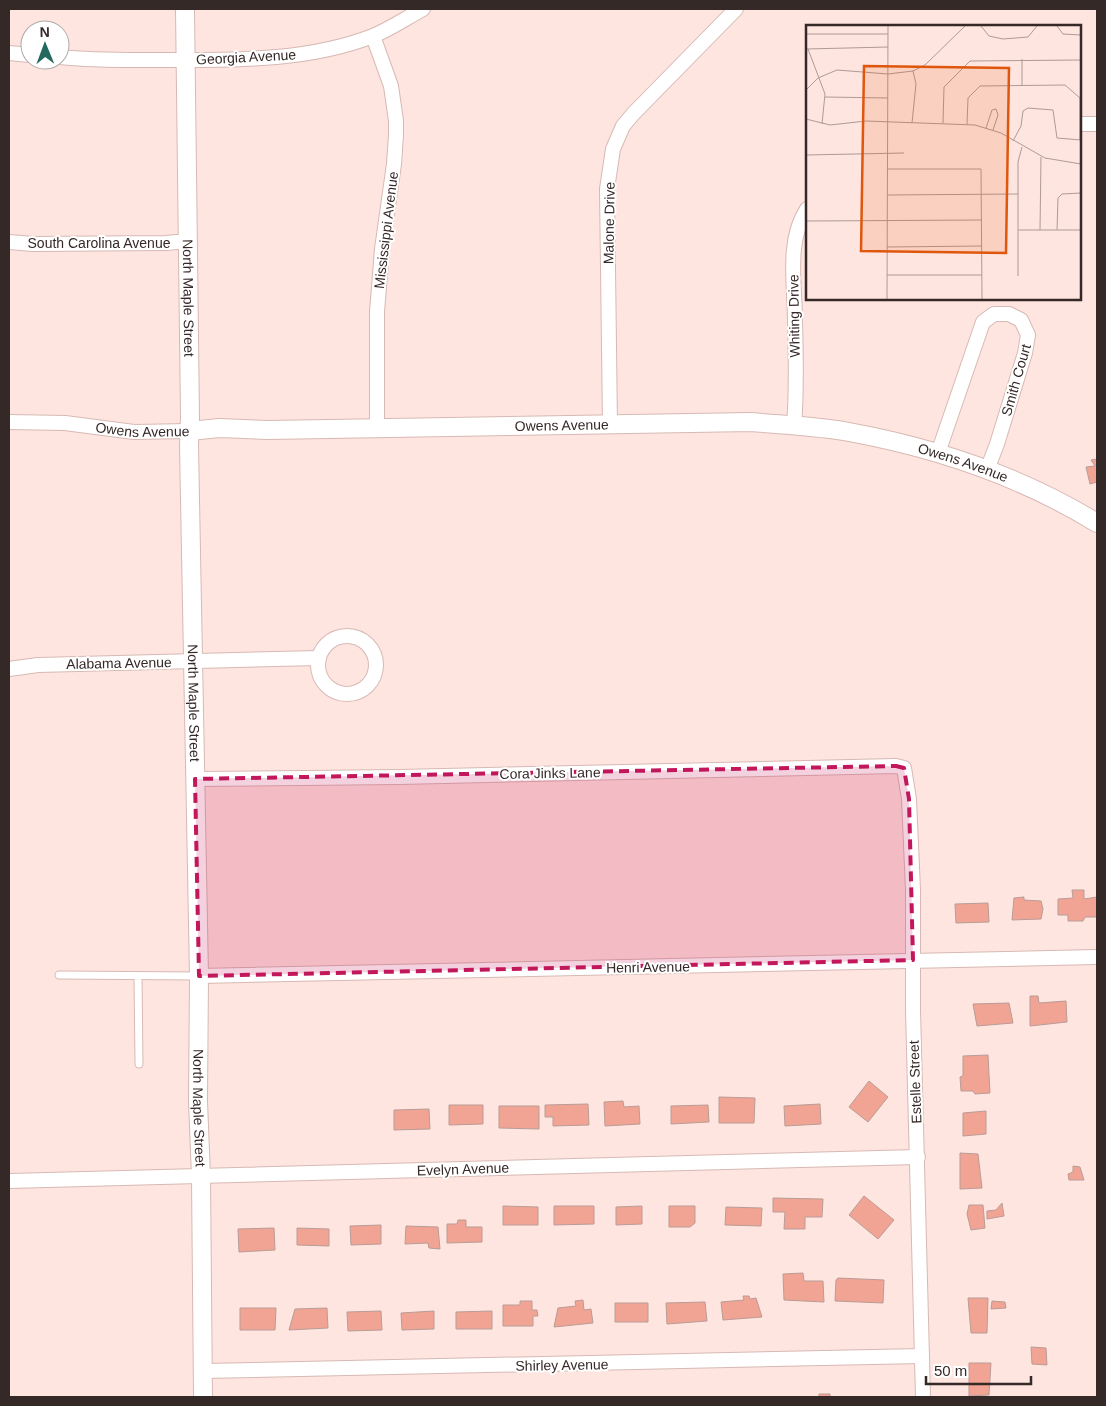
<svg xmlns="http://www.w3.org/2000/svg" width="1106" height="1406" viewBox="0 0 1106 1406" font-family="Arial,sans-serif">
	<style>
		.building { fill: #f1a494; stroke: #b99c96 }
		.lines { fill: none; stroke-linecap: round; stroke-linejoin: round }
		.service-casing { stroke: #d7b9b3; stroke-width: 9 }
		.minor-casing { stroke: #d7b9b3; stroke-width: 16 }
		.tertiary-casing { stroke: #d7b9b3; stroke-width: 20 }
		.service { stroke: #fff; stroke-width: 7 }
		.minor { stroke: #fff; stroke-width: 14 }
		.tertiary { stroke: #fff; stroke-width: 18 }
		.marked { fill: #c2185b; fill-opacity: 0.2; stroke: #c2185b; stroke-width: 4; stroke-dasharray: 10 6; stroke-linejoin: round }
		.labels { text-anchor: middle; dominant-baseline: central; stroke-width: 4; stroke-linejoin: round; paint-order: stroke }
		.street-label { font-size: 14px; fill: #352927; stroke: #fff }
		.inset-road { fill: none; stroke: #ae9a96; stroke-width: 1 }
		.view { fill: #df570d; fill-opacity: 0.15; stroke: #df570d; stroke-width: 2.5 }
		.inset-edge { fill: none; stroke: #352927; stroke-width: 2.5 }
	</style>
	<rect width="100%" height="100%" fill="#ffe5e0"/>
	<path class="building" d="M1097 459V482L1090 484 1086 467 1095 466 1091 460Z
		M1072 890H1084V899L1097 897V917H1085L1083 921H1068V915H1058V899L1073 898Z
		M1024 897V900L1041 901 1043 909 1041 919 1012 920 1014 898Z
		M988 903 989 922 956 923 955 904Z
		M1030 996H1038L1039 1003 1066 1001 1067 1022 1030 1026Z
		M1009 1003 1013 1023 977 1026 973 1004Z
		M988 1055 990 1093 975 1094 973 1091H961L960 1077 963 1076V1056Z
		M869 1081 888 1097 868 1122 849 1107Z
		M719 1097 755 1098 754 1123H719Z
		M623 1101 624 1107 639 1106 640 1124 605 1126 604 1102Z
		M588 1104 589 1125 553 1126V1117H545V1105Z
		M820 1104 821 1124 785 1126 784 1106Z
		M449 1105H483V1124L449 1125Z
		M708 1105 709 1122 671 1124V1106Z
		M499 1106H539V1129L499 1128Z
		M429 1109 430 1129 394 1130V1110Z
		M986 1111V1134L963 1136V1113Z
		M960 1153 978 1154 982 1188 960 1189Z
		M1073 1166 1080 1167 1084 1180H1069L1068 1174 1073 1172Z
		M864 1196 894 1220 878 1239 849 1215Z
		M773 1198 823 1199 822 1217H805V1229H784L785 1212H773Z
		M1002 1203 1004 1216 987 1219V1211L996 1210Z
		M969 1205H983L985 1228 971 1230 967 1214Z
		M503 1206 538 1207V1225H503Z
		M554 1206H594V1224L554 1225Z
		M642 1206V1224L616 1225V1207Z
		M669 1206H695V1223L690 1227H669Z
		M726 1207 762 1208 761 1226 725 1225Z
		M458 1220H466V1227H482V1242L447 1243V1224H457Z
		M381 1225V1244L351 1245 350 1226Z
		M406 1226 438 1227 440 1249 429 1248 428 1243 405 1244Z
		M274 1228 275 1250 239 1252 238 1229Z
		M297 1228 329 1229V1246L297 1245Z
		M803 1273 804 1281H823L824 1302 784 1300 783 1274Z
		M838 1278 884 1280 883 1303 835 1301 836 1280Z
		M743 1296H749L750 1299 756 1298 762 1317 723 1320 721 1302 744 1300Z
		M968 1298H988L987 1333H971Z
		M583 1300 584 1310 591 1309 593 1323 554 1327 558 1308 576 1306 575 1301Z
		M520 1301H532V1310H537L538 1316H533V1326H503V1305H520Z
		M992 1301 1005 1302 1006 1308 991 1309Z
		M705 1302 707 1321 667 1324 666 1303Z
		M615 1303H648V1322H615Z
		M240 1308H276L275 1330H240Z
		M327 1308 328 1328 289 1330 295 1309Z
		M381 1311 382 1330 348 1331 347 1312Z
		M434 1311V1329L402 1330 401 1313Z
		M492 1311V1329H456V1312Z
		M1031 1347 1046 1348 1047 1365 1032 1364Z
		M969 1363H991L989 1395 969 1396Z
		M819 1394H830V1397H819Z"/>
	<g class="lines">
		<defs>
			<path id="service" d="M59 975 198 976
				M138 976 139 1064"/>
			<g id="minor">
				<path d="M373 36 391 86 396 121V135L394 164 382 249 377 312V428"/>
				<path d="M9 53 30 55"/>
				<path d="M60 57C97 61 133 60 170 60 238 60 308 61 373 36 390 29 406 18 423 9"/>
				<path d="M1080 124H1097"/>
				<path d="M9 242 33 244 166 243 188 241"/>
				<path id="s1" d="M9 422 65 423 134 432 190 431"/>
				<path d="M610 425 607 189 613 149 623 126 633 114 736 9"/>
				<path d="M794 425C797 391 796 356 795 321 795 285 786 241 807 209"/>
				<path d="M938 453 983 322 994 314H1009L1021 320 1028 335 1025 353 997 444 987 470"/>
				<circle cx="347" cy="665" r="29"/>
				<path d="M9 669 38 665 319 658"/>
				<path d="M195 779 399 777 896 766 904 768 909 799 913 890V1010L923 1397"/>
				<path d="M199 976 1097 957"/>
				<path d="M9 1181 918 1157"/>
				<path d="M203 1371 922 1356"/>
			</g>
			<g id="tertiary">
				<path id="s2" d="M185 9 190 417 189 446 199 976 198 1101 201 1177 203 1397"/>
				<path id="s3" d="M190 431 219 428 268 430 751 422C784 425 817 426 849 432 936 448 1022 477 1097 523"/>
			</g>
		</defs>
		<use href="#service" class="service-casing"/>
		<use href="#minor" class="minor-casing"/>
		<use href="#tertiary" class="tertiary-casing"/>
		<use href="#service" class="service"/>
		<use href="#minor" class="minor"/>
		<use href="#tertiary" class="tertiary"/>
	</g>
	<path class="marked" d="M896 766 904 768 909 799 913 960 199 976 195 779Z"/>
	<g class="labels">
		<g class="street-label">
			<text transform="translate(246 57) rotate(-3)">Georgia Avenue</text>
			<text transform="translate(609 223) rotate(-89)">Malone Drive</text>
			<text transform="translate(386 230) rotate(-83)">Mississippi Avenue</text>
			<text x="99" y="243">South Carolina Avenue</text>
			<text stroke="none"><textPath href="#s2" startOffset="289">North Maple Street</textPath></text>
			<text transform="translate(794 316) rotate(-91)">Whiting Drive</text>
			<text transform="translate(1016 380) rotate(-74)">Smith Court</text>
			<text stroke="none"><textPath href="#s3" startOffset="372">Owens Avenue</textPath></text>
			<text stroke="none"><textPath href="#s1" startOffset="134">Owens Avenue</textPath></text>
			<text stroke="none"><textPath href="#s3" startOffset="778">Owens Avenue</textPath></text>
			<text transform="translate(119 663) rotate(-1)">Alabama Avenue</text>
			<text stroke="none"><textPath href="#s2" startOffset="694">North Maple Street</textPath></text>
			<text transform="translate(550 773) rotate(-1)">Cora Jinks Lane</text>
			<text transform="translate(648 967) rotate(-1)">Henri Avenue</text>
			<text transform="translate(915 1082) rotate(-92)">Estelle Street</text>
			<text stroke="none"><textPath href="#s2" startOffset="1099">North Maple Street</textPath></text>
			<text transform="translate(463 1169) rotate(-2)">Evelyn Avenue</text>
			<text transform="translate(562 1365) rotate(-1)">Shirley Avenue</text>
		</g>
	</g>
	<g transform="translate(806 25)">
		<rect width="275" height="275" fill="#ffe5e0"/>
		<path class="inset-road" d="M175 1 183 11 197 14 222 12 231 1M251 1 257 9 275 10M0 9H82M0 24 82 22M2 24 19 69 16 99M216 34V60M0 65 12 53 31 45 82 49 107 46 119 40 159 1M19 72 82 73M0 94 24 100 60 96 169 100 195 108 239 133 275 139M106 98 110 59 107 46M137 98 138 62 164 36 275 35M161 99 162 73 174 61 259 60 274 73V115M180 103 186 85 190 84 192 90 187 105M207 116 215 101 217 86 222 83 247 85 251 113 275 115M0 130 98 128M275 139V205M82 144H175L176 274M82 170 212 169M0 196 176 195M212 205H275M234 205 235 132M251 205 252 173 256 169 275 168M81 222 176 221M81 250H176M212 251V137L216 122M81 274 82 1"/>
		<path class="view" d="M58 41 203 43 200 228 55 226Z"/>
		<rect width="275" height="275" class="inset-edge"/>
	</g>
	<rect width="1106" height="1406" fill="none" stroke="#352927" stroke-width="20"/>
	<g transform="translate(45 45) rotate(359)"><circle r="24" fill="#ffffff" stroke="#aea9a9"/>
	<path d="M0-4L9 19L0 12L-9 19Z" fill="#23695e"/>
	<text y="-8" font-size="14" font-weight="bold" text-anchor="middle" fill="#352927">N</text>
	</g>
	<path d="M926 1376v8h105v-8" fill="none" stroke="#352927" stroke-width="2.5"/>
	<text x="934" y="1376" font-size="15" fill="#352927" stroke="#ffffff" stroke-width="4" paint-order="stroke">50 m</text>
</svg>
